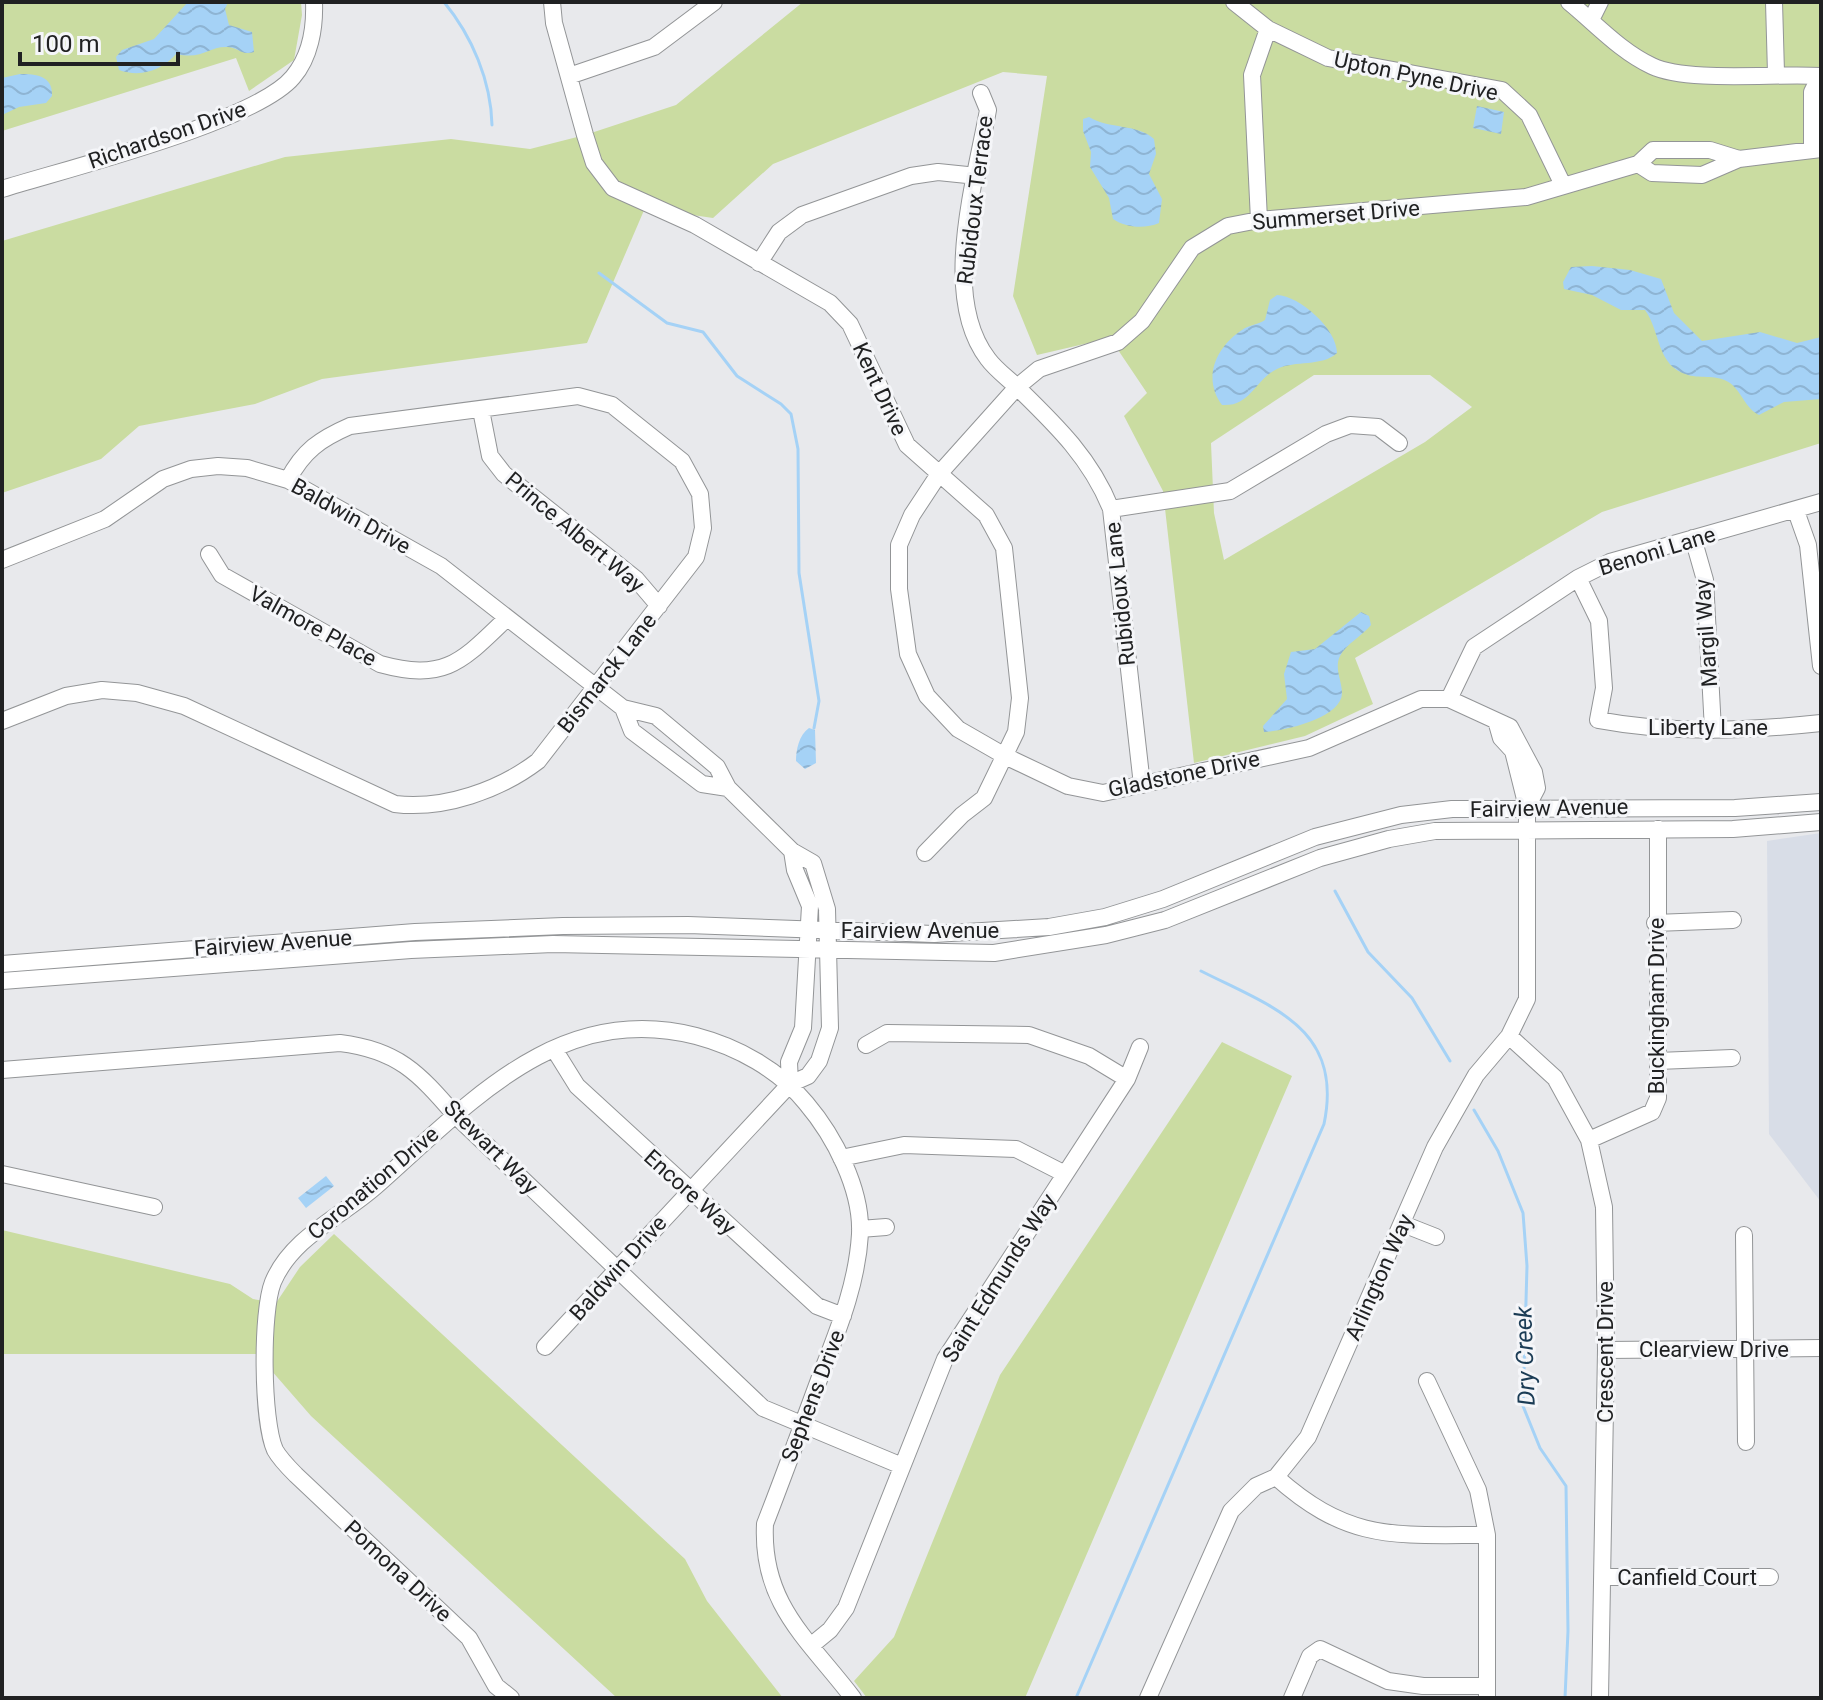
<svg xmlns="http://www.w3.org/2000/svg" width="1823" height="1700" viewBox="0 0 1823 1700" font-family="Roboto,sans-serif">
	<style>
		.built { fill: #d8dde7 }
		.grass { fill: #cadca1; fill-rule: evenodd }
		.water { fill: url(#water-waves) }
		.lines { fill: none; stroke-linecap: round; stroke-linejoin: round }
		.stream { stroke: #a5d2f6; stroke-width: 3 }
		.minor-casing { stroke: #939597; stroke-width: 18 }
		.minor { stroke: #fff; stroke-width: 16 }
		.labels { text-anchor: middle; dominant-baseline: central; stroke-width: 6; stroke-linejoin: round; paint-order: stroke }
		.street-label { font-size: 22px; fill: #202122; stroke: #f5f6f9 }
		.water-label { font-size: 24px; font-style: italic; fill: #1b3c55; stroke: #f5f6f9 }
	</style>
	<defs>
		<pattern id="water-waves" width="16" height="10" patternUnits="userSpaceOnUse" patternTransform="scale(2)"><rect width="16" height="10" fill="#a5d2f6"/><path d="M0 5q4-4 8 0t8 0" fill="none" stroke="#8eb4d3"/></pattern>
	</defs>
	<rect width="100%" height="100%" fill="#e8e9ec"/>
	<path class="built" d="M1821 833V1202L1769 1134 1767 841Z"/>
	<path class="grass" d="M2 2H301L302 15 294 60 249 91 236 58 2 131Z
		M803 2H1821V443L1602 512 1355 658 1373 704 1305 736 1194 763 1163 491 1124 416 1147 393 1110 338 1037 355 1013 296 1047 76 1003 72 773 164 713 218 645 208 587 343 322 379 255 404 139 426 101 459 2 493V241L285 157 451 139 530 149 585 135 676 105ZM1314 375H1430L1472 407 1425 442 1224 560 1214 513 1211 443Z
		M1222 1042 1292 1076 1025 1698H867L854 1681 894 1637 1000 1375Z
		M2 1230 230 1284 253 1299 276 1303 300 1267 334 1234 685 1559 707 1601 783 1698H617L311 1416 257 1354H2Z"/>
	<path class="water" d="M188 2H228L225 9 229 25 252 32 254 52C242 56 239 48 228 47 208 46 204 60 176 54 162 70 141 78 119 70L116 57 122 50 154 39Z
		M20 74C37 74 53 76 52 96L46 103 19 107 2 115V78Z
		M1477 106 1504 112 1501 134 1473 128Z
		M1089 117C1108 129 1139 124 1154 139L1156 154 1149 174 1162 199 1159 223C1145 229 1126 228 1113 219L1109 198 1090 167 1091 152 1083 131V119Z
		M1592 266 1630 270 1661 279 1674 313 1702 341 1760 332 1797 343 1821 337V399L1784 402 1759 415C1745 408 1742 392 1730 383 1717 374 1702 379 1688 375 1656 366 1661 332 1645 310H1621L1592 295 1564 289 1563 282 1571 267Z
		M1277 295C1300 296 1337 329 1337 353 1322 367 1295 360 1277 369 1255 379 1251 407 1222 405 1202 378 1216 347 1242 330 1249 325 1257 325 1265 320L1270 300Z
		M1361 612 1369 616 1371 625C1362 636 1346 644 1340 656 1334 668 1342 681 1342 693 1342 718 1284 731 1264 732L1263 726 1287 699 1284 674 1291 652 1315 649Z
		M809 728 815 730 816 763 805 769 796 761C796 750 799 735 809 728Z
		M326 1176 334 1186 306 1208 298 1198Z"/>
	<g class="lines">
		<path class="stream" d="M444 2C472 36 491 81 492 125
			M599 273 667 323 703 332 737 376 781 404 791 414 798 449 799 573 819 701 814 728
			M1335 891 1368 952 1412 998 1450 1061
			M1474 1110 1498 1151 1523 1213 1527 1266 1523 1406 1540 1448 1566 1486 1568 1631 1565 1698
			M1076 1698 1324 1124C1344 1028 1272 1007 1201 971"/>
		<defs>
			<path id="minor" d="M552 2 554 23 585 135 594 163 613 188 695 225 830 303 850 324 907 445 986 515 1004 548 1020 698 1016 732 984 798 962 815 925 853
				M1234 2 1268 29 1328 58 1502 90 1529 115 1563 185
				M1569 2C1596 24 1620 51 1652 66 1688 83 1777 73 1820 76
				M1774 2 1776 73
				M1591 20 1600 2
				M569 76 654 47 714 2
				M981 93 988 110C975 182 940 297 988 359 996 370 1009 379 1019 389 1057 426 1091 459 1111 509L1142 785
				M1812 149V92L1820 76 1821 79
				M1638 164 1652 173 1702 175 1739 159 1821 149
				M2 189C66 169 256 122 293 77 310 57 315 28 314 2
				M1259 220 1252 75 1268 29
				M759 263 779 232 802 215 911 176 938 172 977 176
				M481 410 490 456 504 474 636 579 659 606
				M1111 509 1230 491 1326 434 1350 425 1378 427 1399 443
				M1796 511 1808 545 1821 666
				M1693 538 1705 580 1713 730
				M209 554 222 575 380 664C446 682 462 661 507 618
				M2 560 105 519 163 479 191 469 218 466 247 468 288 480 441 566 623 708 656 716 717 767 728 788 792 851 813 863 827 909 830 1028 819 1061 808 1076 790 1084 545 1347
				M1578 578 1599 621 1604 688 1598 720C1672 734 1746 731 1821 723
				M1449 699 1474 647 1578 578 1610 562 1821 502
				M623 708 632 731 702 784 728 788
				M2 721 66 696 102 690 137 693 184 706 395 804C444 810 500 790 538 761L696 557 703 528 700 494 682 461 612 405 578 396 350 426C320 439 303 451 288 480
				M1527 807 1537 788 1534 772 1510 727 1449 699H1421L1309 748 1103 793 1068 786 1005 756 958 729 927 696 908 654 899 589V545L912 515 939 474 1017 387 1039 369 1118 342 1142 321 1192 248 1228 226 1259 220 1526 197 1638 164 1653 150H1710L1739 159
				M1655 923 1733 920
				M2 964 415 932 563 926 688 925 934 934 1049 927 1105 917 1163 899 1315 837 1401 815 1452 809 1735 808 1821 802
				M2 981 411 950 553 944 994 953 1106 935 1165 920 1320 858 1389 839 1435 831 1733 829 1821 822
				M1509 1036 1555 1078 1589 1140 1604 1207 1606 1350 1600 1698
				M866 1045 887 1033 1029 1035 1089 1056 1127 1079
				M554 1049 577 1086 817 1306 843 1316
				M1658 1061 1732 1058
				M2 1070 340 1043C397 1050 418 1072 455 1115L763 1408 902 1466
				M790 1084 789 1062 803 1028 810 906 795 870 792 851
				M1589 1140 1652 1112 1658 1098V829
				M841 1158 904 1145 1016 1149 1065 1174
				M2 1174 154 1207
				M1403 1224 1436 1237
				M860 1229 886 1227
				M1744 1235 1746 1442
				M1606 1350 1821 1348
				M1427 1381 1478 1490 1487 1535V1698
				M1276 1477C1349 1542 1394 1535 1487 1535
				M1603 1577H1770
				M813 1644 830 1630 846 1608 945 1359 1127 1079 1140 1047
				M511 1698 496 1686 469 1638 296 1475C289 1468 280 1459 275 1450 262 1421 261 1312 273 1282 292 1237 341 1217 376 1186 470 1103 559 1001 696 1036 738 1047 779 1070 806 1103 834 1136 862 1189 860 1234 857 1285 838 1330 820 1377 802 1426 784 1475 765 1524 761 1604 808 1639 853 1698
				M1148 1698 1231 1511 1256 1486 1276 1477 1308 1437 1435 1147 1476 1075 1509 1036 1527 999V807L1513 751 1501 738 1497 724
				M1292 1698 1310 1656 1320 1649 1388 1681 1423 1686H1487"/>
		</defs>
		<use href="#minor" class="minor-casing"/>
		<use href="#minor" class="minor"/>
	</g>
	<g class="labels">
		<g class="street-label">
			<text transform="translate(1416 76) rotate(12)">Upton Pyne Drive</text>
			<text transform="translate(167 135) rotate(-19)">Richardson Drive</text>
			<text transform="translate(975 200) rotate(-83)">Rubidoux Terrace</text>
			<text transform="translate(1336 215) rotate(-5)">Summerset Drive</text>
			<text transform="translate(880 389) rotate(65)">Kent Drive</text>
			<text transform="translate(351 516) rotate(29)">Baldwin Drive</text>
			<text transform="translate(575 532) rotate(40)">Prince Albert Way</text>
			<text transform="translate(1657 551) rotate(-17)">Benoni Lane</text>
			<text transform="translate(1120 594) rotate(-96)">Rubidoux Lane</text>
			<text transform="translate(313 626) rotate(29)">Valmore Place</text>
			<text transform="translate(1706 633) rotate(-94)">Margil Way</text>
			<text transform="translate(607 673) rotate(-52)">Bismarck Lane</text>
			<text x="1708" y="727">Liberty Lane</text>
			<text transform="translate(1184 774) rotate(-12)">Gladstone Drive</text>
			<text transform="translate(1549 808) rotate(-1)">Fairview Avenue</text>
			<text x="920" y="930">Fairview Avenue</text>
			<text transform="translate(273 943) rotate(-4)">Fairview Avenue</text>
			<text transform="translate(1656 1006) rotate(-90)">Buckingham Drive</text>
			<text transform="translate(491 1147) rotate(45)">Stewart Way</text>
			<text transform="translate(373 1183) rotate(-40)">Coronation Drive</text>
			<text transform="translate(690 1192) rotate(42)">Encore Way</text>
			<text transform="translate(618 1268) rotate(-48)">Baldwin Drive</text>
			<text transform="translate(1379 1277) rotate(-66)">Arlington Way</text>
			<text transform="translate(999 1278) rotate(-58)">Saint Edmunds Way</text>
			<text x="1714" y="1349">Clearview Drive</text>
			<text transform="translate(1605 1352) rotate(-90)">Crescent Drive</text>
			<text transform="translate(813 1396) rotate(-69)">Sephens Drive</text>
			<text transform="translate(398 1571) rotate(43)">Pomona Drive</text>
			<text x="1687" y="1577">Canfield Court</text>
		</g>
		<g class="water-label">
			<text transform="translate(1525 1356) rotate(-92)">Dry Creek</text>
		</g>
	</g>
	<rect width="1823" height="1700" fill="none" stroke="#202122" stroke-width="8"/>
	<path d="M20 52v12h158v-12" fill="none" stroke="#202122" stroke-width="4"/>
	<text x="32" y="52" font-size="24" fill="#202122" stroke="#f5f6f9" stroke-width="6" paint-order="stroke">100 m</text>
</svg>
